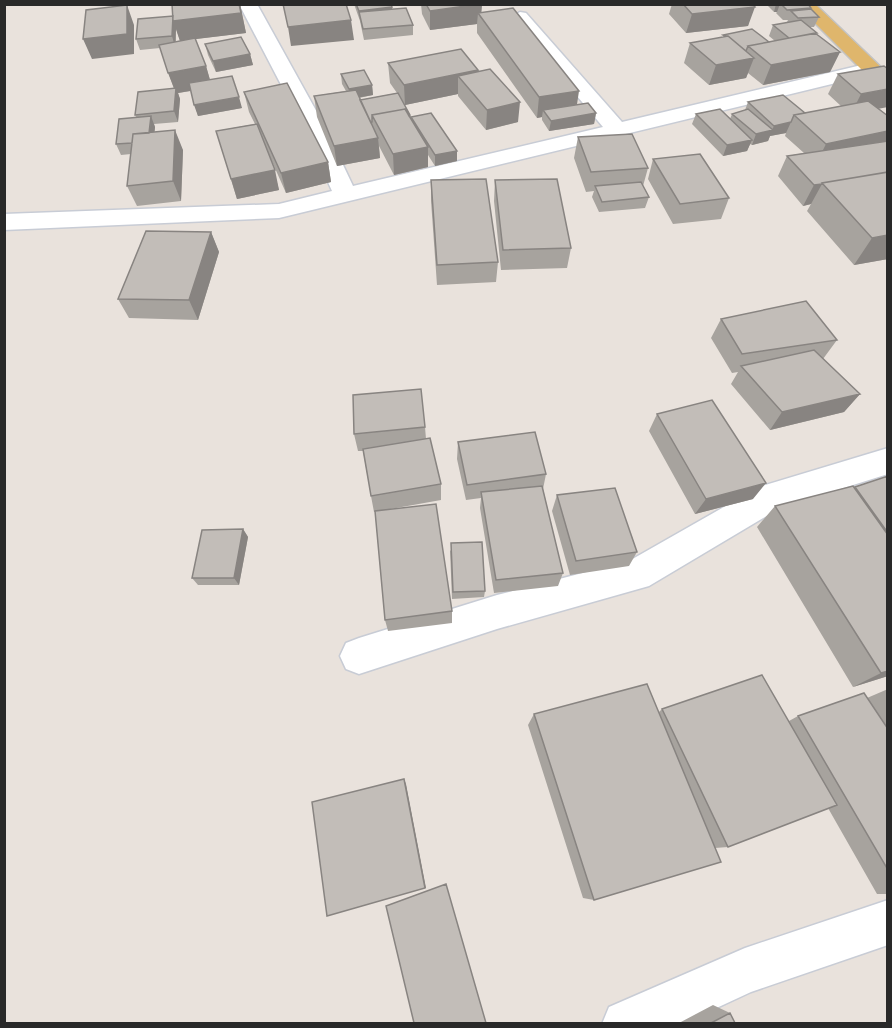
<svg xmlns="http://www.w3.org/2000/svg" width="892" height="1028" viewBox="0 0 892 1028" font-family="Raleway,sans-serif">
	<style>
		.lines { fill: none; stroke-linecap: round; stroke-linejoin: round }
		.minor-casing { stroke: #c8ccd5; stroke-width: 3 }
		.major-casing { stroke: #c3c3c3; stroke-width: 3 }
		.minor { fill: #fff; fill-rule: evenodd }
		.major { fill: #dfb66c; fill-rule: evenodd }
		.wall { fill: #a7a39e; fill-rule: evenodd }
		.shaded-wall { fill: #888481 }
		.building { fill: #c2bdb8; stroke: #888481; stroke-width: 1.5 }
	</style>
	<rect width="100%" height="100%" fill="#e9e2dc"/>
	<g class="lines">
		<defs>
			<path id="minor" d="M239 4H257L324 125 353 186 603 127 514 21 511 17 520 12 526 13 622 122 870 63 880 69 877 73 279 218 4 230V214L279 204 332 191 302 125Z
				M888 448V474L780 508 649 586 497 629 359 674 346 669 340 656 346 643 359 638 497 595 629 561 759 487Z
				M888 900V945L751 992 682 1024H602L609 1007 745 948Z"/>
			<path id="major" d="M796 4H815L888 74V91L881 89Z"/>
		</defs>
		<use href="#minor" class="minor-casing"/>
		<use href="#major" class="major-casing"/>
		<use href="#minor" class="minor"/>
		<use href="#major" class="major"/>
	</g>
	<path class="wall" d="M172 4H240L246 33 195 39 206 66 210 80 242 108 198 116 191 91 178 93 180 99 178 122 154 124 155 127 154 132 183 150 181 201 137 206 127 186 131 154 121 155 116 144 136 117 135 115 174 89 160 48 140 50 136 39 173 17ZM176 29 180 41 176 42Z
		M354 4H391L392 9 413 25V35L364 40 360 21Z
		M421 4H482L481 12 577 104 596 113 594 124 549 131 542 120V117L537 118 477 33V24L430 30 422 14Z
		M672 4H753L748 26 686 33 669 14Z
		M766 4H808L811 8V9L819 17 814 27H810L817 35 840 52 830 72 763 85 748 73 746 78 709 85 684 63 690 43 723 37V35L769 42 775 41 769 36 773 25 788 23 787 22 788 20H783L776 13 777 12H774Z
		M205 44 250 54 253 65 216 72 208 55Z
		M388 63 478 70V71L518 122 486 130 458 96V94L405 105 410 115 411 118 457 161 435 166 428 155V167L394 175 379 146 380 158 337 166 317 117 314 96 346 91 342 84 341 74 372 85 373 95 359 98 360 100 397 93 390 83Z
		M838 74 888 116V259L854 265 807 211 811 204 803 206 778 176 787 156 804 153 785 136 786 133 770 136 768 141 752 145 750 144 747 151 723 156 692 124 696 114 730 119 732 114 745 110 748 102 805 113 841 106 828 94Z
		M244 92 328 162 331 182 286 193 270 157 279 190 237 199 216 131 255 124 249 112Z
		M578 137 648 168 643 186 649 197 645 208 599 212 592 197 594 191 586 192 574 158Z
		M653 159 729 198 721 219 673 224 648 179Z
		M431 180 498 262 496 282 437 285 431 201Z
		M495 180 571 248 567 268 501 270 494 201Z
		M211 232 219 252 198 320 129 318 118 299Z
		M721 319 837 340 823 359 860 394 844 412 770 430 731 384 738 372 732 373 711 338Z
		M657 414 753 499 695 514 649 431Z
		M425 427 426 439 441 484V500L385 510 452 611V623L388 631 385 620 375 512H374L371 496 363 451H358L354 434Z
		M458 442 546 474 543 489 563 573 558 586 494 593 480 508 481 498 466 500 457 459Z
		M888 476V676L853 687 757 527 775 506 854 488Z
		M557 495 637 552 629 566 570 575 552 511Z
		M243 529 248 537 239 585H198L192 578Z
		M450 550 485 591 484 597 452 599Z
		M888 689V894H877L828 808 728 847 715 848 594 900 583 898 528 725 534 714 659 712 662 709 789 721 798 716 867 698Z
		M713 1005 730 1013 735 1023H679Z"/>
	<path class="shaded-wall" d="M240 4 246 33 180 41 176 29 175 47 172 36 173 16Z
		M482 4 481 18 478 13 477 24 430 30V11Z
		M776 4H780L777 12H774Z
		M127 5 134 25V54L92 59 83 39Z
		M392 7 393 17 359 13V11Z
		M755 7 748 26 686 33 692 14Z
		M351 20 354 40 291 46 288 27Z
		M840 52 830 72 763 85 771 65Z
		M250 54 253 65 216 72 213 61Z
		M754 58 746 78 709 85 716 65Z
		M206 66 212 87 178 93 180 99 178 122 174 111 176 93 168 73Z
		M478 70 477 90 458 76V94L405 105 404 85Z
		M372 85 373 95 350 99 349 89Z
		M888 89V107L851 114 861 94Z
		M579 91 576 111 543 110 542 117 537 118 539 97Z
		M239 97 242 108 198 116 194 105Z
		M520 102 518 122 486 130 487 110Z
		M596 113 594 124 549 131 551 121Z
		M151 116 155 127 153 152 149 141Z
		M791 122 786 133 770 136 768 141 752 145 756 134 772 130 774 126Z
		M175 130 183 150 181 201 173 181Z
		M888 131V149L816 164 826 144Z
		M378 138 380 158 337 166 334 146Z
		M752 140 747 151 723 156 727 145Z
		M428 147V167L394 175 393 154Z
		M457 151V161L435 166V155Z
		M328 162 331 182 286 193 281 173Z
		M275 170 279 190 237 199 231 179Z
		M822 184 811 204 803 206 814 185Z
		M211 232 219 252 198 320 189 300Z
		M888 235V259L854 265 872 238Z
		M860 394 844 412 770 430 782 412Z
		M766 483 753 499 695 514 706 499Z
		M243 529 248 537 239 585 234 578Z
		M888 671V676L853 687 881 673Z
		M404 779 406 784 426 888H425Z"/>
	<path class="building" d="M172 4H239L241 13 173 21Z
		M283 4H346L351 20 288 27Z
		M356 4H391L392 7 359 11Z
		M426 4H480L430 11Z
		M683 4H753L755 7 692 14Z
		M781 4H808L811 8 787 10Z
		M127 5V34L83 39 86 10Z
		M406 8 413 25 363 29 359 12Z
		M513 8 579 91 539 97 478 13Z
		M811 9 819 17 798 18 791 11Z
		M173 16 172 36 136 39 138 19Z
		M801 20 817 33 789 38 773 25Z
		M752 29 769 42 748 46 746 51 728 36H725L723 35Z
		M815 33 840 52 771 65 748 46Z
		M728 36 754 58 716 65 690 43Z
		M241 37 250 54 213 61 205 44Z
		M195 38 206 66 168 73 159 45Z
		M461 49 478 70 404 85 388 63Z
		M884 66 888 69V89L861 94 838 74Z
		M490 69 520 102 487 110 458 76Z
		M364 70 372 85 349 89 341 74Z
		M232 76 239 97 194 105 189 83Z
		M287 83 328 162 281 173 244 92Z
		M176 88 174 111 135 115 138 92Z
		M356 90 378 138 334 146 314 96Z
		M398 93 410 115 409 116 405 109 372 115V122L371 123 360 100Z
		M783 95 805 113 794 115 791 122 774 126 748 102Z
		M868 101 888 116V131L826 144 794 115Z
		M588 103 596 113 551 121 543 110Z
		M405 109 428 147 393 154 372 115Z
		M720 109 752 140 727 145 696 114Z
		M748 109 773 130 756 134 732 114Z
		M431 113 457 151 435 155 411 117Z
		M151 116 149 133 133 134 132 143 116 144 119 119Z
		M257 124 275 170 231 179 216 131Z
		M175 130 173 181 127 186 133 134Z
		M632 134 648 168 591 172 578 137Z
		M888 141V172L822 183V184L814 185 787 156Z
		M700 154 729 198 680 204 653 159Z
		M888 172V235L872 238 822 183Z
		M486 179 498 262 437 265 431 180Z
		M557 179 571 248 503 250 495 180Z
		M641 182 649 197 602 202 595 186Z
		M146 231 211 232 189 300 118 299Z
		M806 301 837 340 742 354 721 319Z
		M814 350 860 394 782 412 741 366Z
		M421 389 425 427 354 434 353 395Z
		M712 400 766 483 706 499 657 414Z
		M535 432 546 474 467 485 458 442Z
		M430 438 441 484 371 496 363 449Z
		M888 476V533L855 487Z
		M542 486 563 573 496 580 481 492Z
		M853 486 888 535V671L881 673 775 506Z
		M615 488 637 552 576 561 557 495Z
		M436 504 452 611 385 620 375 511Z
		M243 529 234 578H192L202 530Z
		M482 542 485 591 453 592 451 543Z
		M762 675 837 805 728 847 662 709Z
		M647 684 721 862 594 900 534 714Z
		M864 693 888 729V870L798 716Z
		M404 779 425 888 327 916 312 802Z
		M446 884 486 1023H414L386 906Z
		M730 1013 735 1023H711Z"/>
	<rect width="892" height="1028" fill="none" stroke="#292929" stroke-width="12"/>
</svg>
